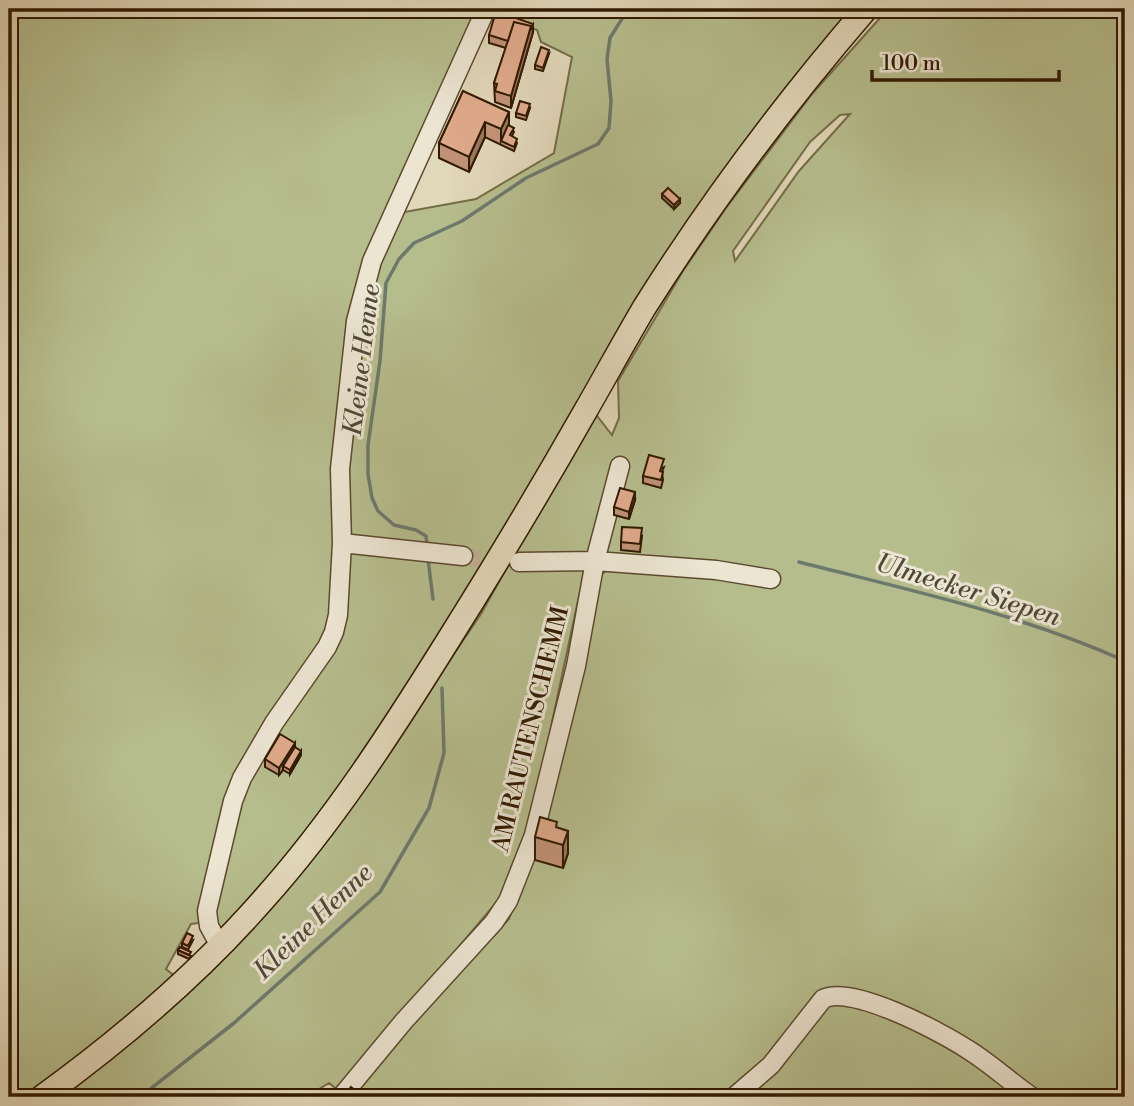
<svg xmlns="http://www.w3.org/2000/svg" width="1134" height="1106" viewBox="0 0 1134 1106" font-family="'Libre Bodoni',serif">
	<style>
		.green { fill: #b6bd8d; stroke: #746c46; stroke-width: 2; fill-rule: evenodd }
		.lines { fill: none; stroke-linecap: round; stroke-linejoin: round }
		.stream { stroke: #6e796e; stroke-width: 3.5 }
		.minor-tunnel { stroke: #beb194; stroke-width: 18; stroke-dasharray: 18 9; stroke-linecap: butt }
		.minor-casing { stroke: #5d492e; stroke-width: 21 }
		.major-casing { stroke: #311a00; stroke-width: 26 }
		.minor { stroke: #ece5d2; stroke-width: 18 }
		.major { stroke: #e1d7b9; stroke-width: 23 }
		.wall { fill: #c09277; stroke: #311a00; stroke-width: 2 }
		.shaded-wall { fill: #9c7761; stroke: #311a00; stroke-width: 2 }
		.building { fill: #dfaa8a; stroke: #311a00; stroke-width: 2 }
		.labels { text-anchor: middle; dominant-baseline: central; stroke-width: 6; stroke-linejoin: round; paint-order: stroke }
		.street-label { font-size: 24px; fill: #311a00; stroke: #ece5d2 }
		.water-label { font-size: 26px; font-style: italic; fill: #504937; stroke: #ece5d2 }
	</style>
	<rect width="100%" height="100%" fill="#e1d7b9"/>
	<filter id="stains"><feTurbulence type="fractalNoise" baseFrequency=".00286" numOctaves="4"/><feColorMatrix values="0 0 0 0 .2 0 0 0 0 .09 0 0 0 0 .02 0 0 0 .5 -.17"/></filter>
	<radialGradient id="worn" r=".72"><stop offset=".6" stop-color="#630" stop-opacity="0"/><stop offset="1" stop-color="#630" stop-opacity=".3"/></radialGradient>
	<path class="green" d="M9 9H482L394 214 476 199 554 153 572 57 541 42 537 30 485 12 487 9H855L803 72 404 697 335 800 225 928 219 929 213 921 191 924 166 969 177 978 70 1065 25 1097H9Z
		M888 9H1125V1097H346L329 1083 306 1097H53L110 1057 416 710 481 614 594 412 612 435 619 418 618 381 683 271 726 208 812 94ZM850 114 799 171 735 261 733 251 810 142 840 115ZM588 554 616 566 606 571 597 578 517 897 509 919 447 985 347 1080 500 898 528 834Z"/>
	<g class="lines">
		<path class="stream" d="M427 545 426 536 416 530 394 525 378 511 372 498 368 474V445L380 361 386 283 399 259 414 243 462 221 526 178 598 144 609 128 611 101 607 59 610 38 628 9
			M428 559 433 599
			M799 562C909 590 1021 614 1125 661
			M140 1097 234 1023 380 892 429 808 444 753 442 688"/>
		<path class="minor-tunnel" d="M463 556 508 561"/>
		<defs>
			<path id="minor" d="M620 466 595 561 716 570 771 579
				M342 543 463 556
				M220 946 209 926 207 911 233 801 242 778 274 723 327 647 334 632 338 615 342 543 340 469 356 321 372 261 486 9
				M341 1097 404 1021 494 922 508 901 534 835 576 666 595 561 519 562
				M734 1097 771 1065 823 999C851 984 941 1032 967 1049 990 1063 1010 1082 1032 1097"/>
			<path id="major" d="M42 1097C122 1039 197 975 263 900 332 823 389 735 444 647 493 569 540 491 586 410 605 377 624 342 644 308 710 203 785 103 866 9"/>
		</defs>
		<use href="#minor" class="minor-casing"/>
		<use href="#major" class="major-casing"/>
		<use href="#minor" class="minor"/>
		<use href="#major" class="major"/>
	</g>
	<path class="wall" d="M533 32 511 108 495 102 494 83 506 48 489 43V35Z
		M549 54 543 71 535 69V65Z
		M463 91 509 126 514 132 512 136 517 143 514 151 485 137 469 172 439 158V143Z
		M530 108 526 120 516 117V113Z
		M662 194 680 203 674 209 662 198Z
		M664 467 662 472 663 480 661 488 643 483V476Z
		M635 500 629 519 614 515V507Z
		M642 536 640 552 621 550V542Z
		M295 747 301 755 290 774 283 770 279 775 265 767V759Z
		M557 828 568 853 563 868 535 860V837Z
		M193 940 188 950 182 947V943Z
		M178 950 191 956 189 959 178 954Z"/>
	<path class="shaded-wall" d="M533 24V32L511 108V96L531 26Z
		M509 112V128L501 141V129Z
		M485 122V137L469 172V157Z
		M680 199V203L674 209V205Z
		M635 492V500L629 519V512Z
		M295 743V751L283 766V770L279 775V768Z
		M301 751V755L290 774V770Z
		M568 831V853L563 868V845Z"/>
	<path class="building" d="M496 11 533 24 531 30V26L514 22 508 41 489 35Z
		M514 22 531 26 511 96 495 91 497 84 494 83Z
		M541 47 549 50 543 68 535 65Z
		M463 91 509 112 501 129 485 122 469 157 439 143Z
		M520 101 530 104 526 116 516 113Z
		M508 125 514 128 510 135 517 139 514 147 501 141Z
		M668 188 680 199 674 205 662 194Z
		M649 455 664 459 660 471 663 472 661 480 643 476Z
		M620 488 635 492 629 512 614 507Z
		M622 527 642 528 640 544 621 542Z
		M280 734 295 743 279 768 265 759Z
		M295 747 301 751 290 770 283 766Z
		M540 817 557 822 556 827 568 831 563 845 535 837Z
		M187 933 193 936 188 946 182 943Z
		M180 947 191 952 189 955 178 950Z
		M351 1087 363 1097H343Z"/>
	<g class="labels">
		<g class="street-label">
			<text transform="translate(531 729) rotate(-76)">AM RAUTENSCHEMM</text>
		</g>
		<g class="water-label">
			<text transform="translate(362 360) rotate(-83)">Kleine Henne</text>
			<text transform="translate(968 590) rotate(17)">Ulmecker Siepen</text>
			<text transform="translate(313 922) rotate(-44)">Kleine Henne</text>
		</g>
	</g>
	<rect width="1134" height="1106" fill="none" stroke="#e1d7b9" stroke-width="35"/>
	<rect x="10" y="10" width="1113" height="1085" fill="none" stroke="#311a00" stroke-width="3.5"/>
	<rect x="18" y="18" width="1099" height="1071" fill="none" stroke="#311a00" stroke-width="2"/>
	<path d="M872 70v10h187v-10" fill="none" stroke="#311a00" stroke-width="3.5"/>
	<text x="882" y="70" font-size="21" fill="#311a00" stroke="#ece5d2" stroke-width="5" paint-order="stroke">100 m</text>
	<rect width="100%" height="100%" filter="url(#stains)"/>
	<rect width="100%" height="100%" fill="url(#worn)"/>
</svg>
